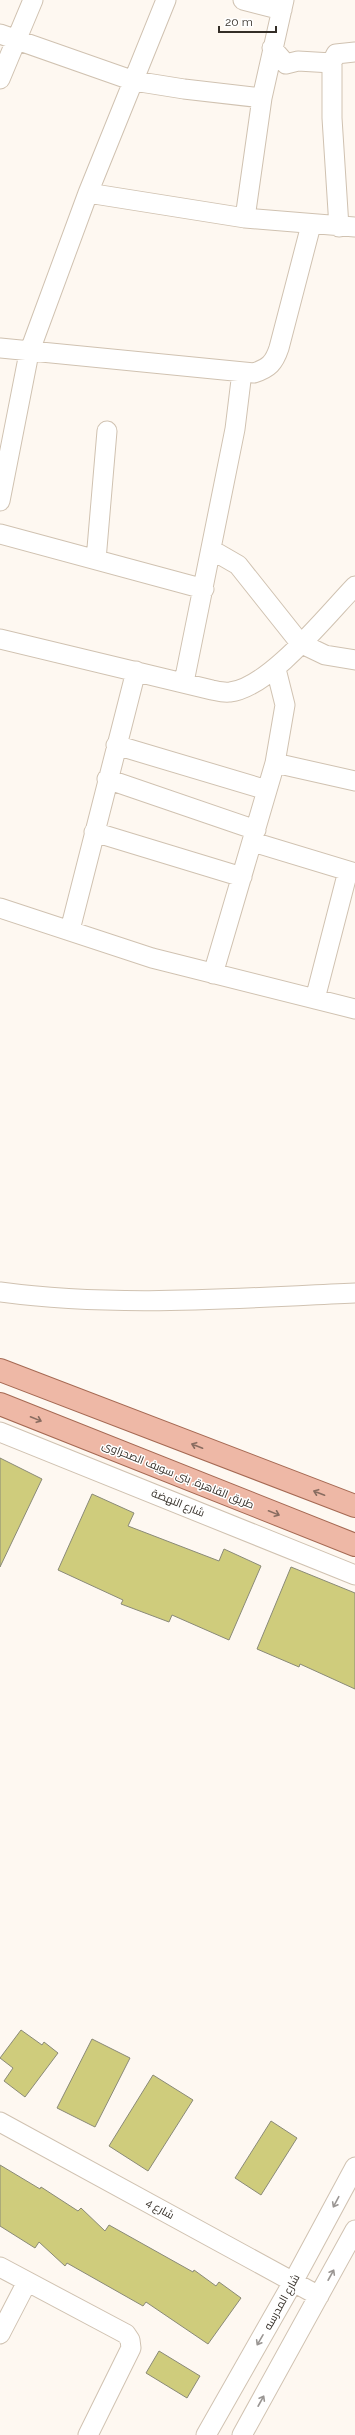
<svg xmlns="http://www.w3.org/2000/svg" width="355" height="2435" viewBox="0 0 355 2435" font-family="Raleway,Cairo,sans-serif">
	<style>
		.building { fill: #cfcc7c; stroke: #8a8a77 }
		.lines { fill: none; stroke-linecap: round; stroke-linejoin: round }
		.minor-casing { stroke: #d0c2b1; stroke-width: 21 }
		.primary-casing { stroke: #a56953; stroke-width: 24 }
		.minor { stroke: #fff; stroke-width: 19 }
		.primary { stroke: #eeb8a6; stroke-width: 22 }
		.oneway { stroke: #886c60 }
		.oneway2 { stroke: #9a9693 }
		.labels { text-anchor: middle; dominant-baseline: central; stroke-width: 3; stroke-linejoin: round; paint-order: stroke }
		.street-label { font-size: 11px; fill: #342e27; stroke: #fff }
	</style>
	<rect width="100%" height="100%" fill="#fef8f1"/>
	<path class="building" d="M0 1458 42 1479 0 1567Z
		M92 1494 134 1513 128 1526 219 1561 224 1549 261 1566 229 1640 172 1615 169 1622 121 1604 123 1600 58 1570Z
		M291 1567 355 1593V1689L300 1664 299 1667 257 1649Z
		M21 2030 42 2045 44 2042 58 2053 25 2097 4 2081 13 2068 0 2058Z
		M92 2039 130 2058 95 2127 57 2108Z
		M153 2075 193 2100 148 2171 109 2146Z
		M271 2121 297 2138 261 2195 235 2178Z
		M0 2165 40 2189 41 2187 78 2211 81 2208 105 2231 109 2225 193 2272 194 2270 216 2286 219 2282 241 2298 208 2344 146 2302 143 2306 67 2263 65 2266 39 2242 35 2248 0 2226Z
		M159 2351 200 2376 187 2398 146 2373Z"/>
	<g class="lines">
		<defs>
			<path id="minor" d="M243 0 282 10
				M0 34 134 81 184 89 262 98
				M272 48 286 64 298 61 332 63
				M0 79 33 0
				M88 193 245 218 355 227
				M245 218 262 98 284 0
				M339 227 332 118V62L336 54 355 52
				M0 348 254 373C269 368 274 363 279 348L311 225
				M0 501 29 353 88 193 166 0
				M0 534 204 589
				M212 550 238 565 300 643 325 655 355 660
				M96 560 107 431
				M0 639 212 690C217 691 224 693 230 692 269 688 327 615 355 586
				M184 682 235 429 242 372
				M116 745 267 790
				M275 763 355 781
				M107 779 256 830
				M94 832 242 877
				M253 842 355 873
				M0 908 152 958 355 1009
				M70 930 136 671
				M213 974 275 763 285 705 276 669
				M315 999 348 871
				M0 1292C118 1308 237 1298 355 1293
				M0 1432 355 1575
				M0 2122 319 2296
				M0 2267 126 2334 130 2340 131 2348 88 2435
				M0 2334 27 2282
				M206 2435 293 2282 355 2167
				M242 2435 355 2230"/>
			<path id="primary" d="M0 1370 355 1506
				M0 1404 355 1545"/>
		</defs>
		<use href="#minor" class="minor-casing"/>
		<use href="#primary" class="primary-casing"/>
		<use href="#minor" class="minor"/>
		<use href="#primary" class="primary"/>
	</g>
	<defs><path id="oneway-shaft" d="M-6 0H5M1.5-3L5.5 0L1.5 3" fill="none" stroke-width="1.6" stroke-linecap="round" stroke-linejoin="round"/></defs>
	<g class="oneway">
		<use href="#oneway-shaft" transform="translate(36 1419) rotate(22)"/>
		<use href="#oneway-shaft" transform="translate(197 1446) rotate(-159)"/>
		<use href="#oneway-shaft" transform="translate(319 1493) rotate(-159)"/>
		<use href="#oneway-shaft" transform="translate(274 1513) rotate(22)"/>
	</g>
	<g class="oneway2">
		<use href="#oneway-shaft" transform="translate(336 2202) rotate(118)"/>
		<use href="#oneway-shaft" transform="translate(331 2275) rotate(-61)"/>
		<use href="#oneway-shaft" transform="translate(260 2340) rotate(120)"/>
		<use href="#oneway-shaft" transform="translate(261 2401) rotate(-61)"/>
	</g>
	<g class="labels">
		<g class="street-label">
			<text transform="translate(178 1475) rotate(22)">طريق القاهرة, بنى سويف الصحراوى</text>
			<text transform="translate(178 1503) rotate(22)">شارع النهضة</text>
			<text transform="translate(160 2209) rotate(29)">شارع 4</text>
			<text transform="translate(282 2302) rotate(-61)">شارع المدرسه</text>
		</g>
	</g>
	<path d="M219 26v6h57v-6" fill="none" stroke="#342e27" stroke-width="2"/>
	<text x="225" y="26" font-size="12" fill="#342e27" stroke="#ffffff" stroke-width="3" paint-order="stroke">20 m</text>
</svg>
